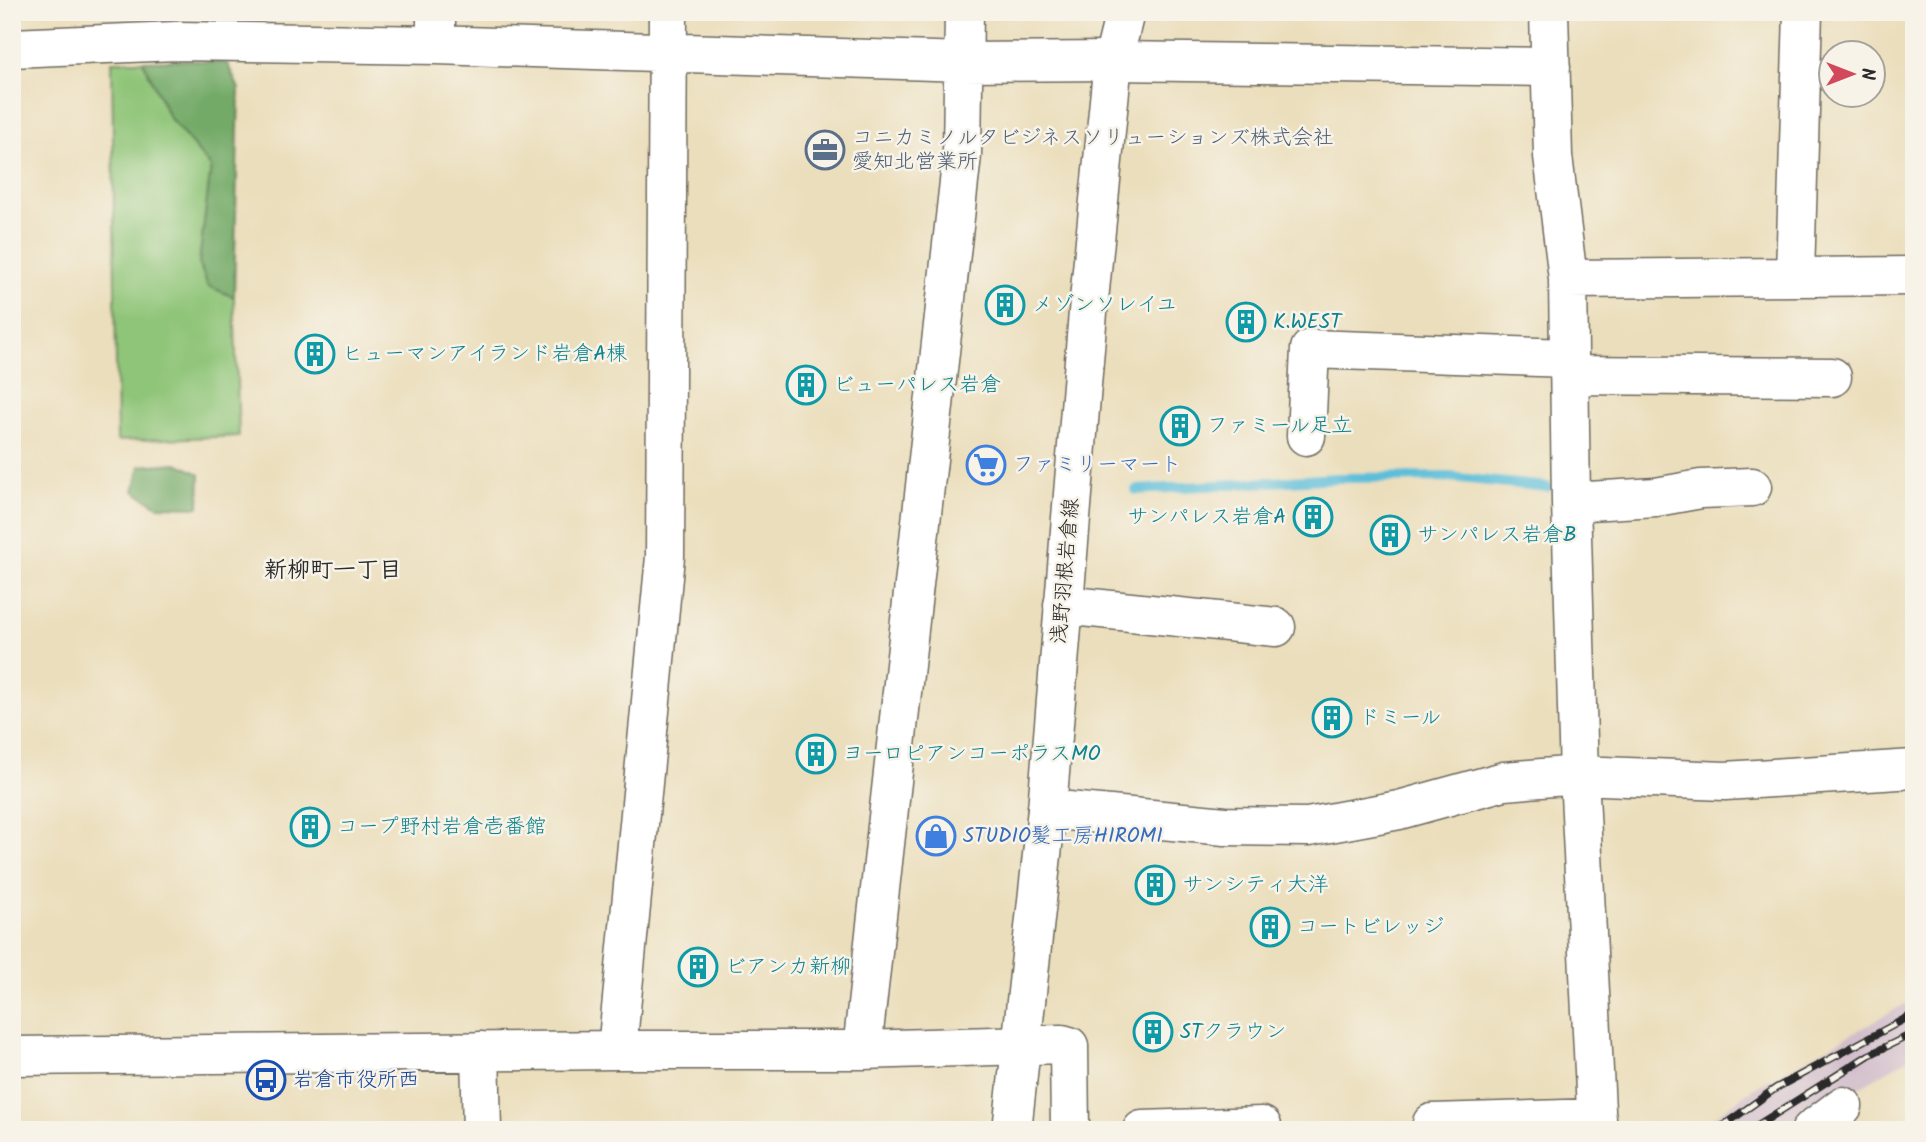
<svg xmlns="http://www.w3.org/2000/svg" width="1926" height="1142" viewBox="0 0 1926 1142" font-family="Kalam,'Klee One',sans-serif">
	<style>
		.industrial { fill: #d1bdcb }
		.green { fill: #8fc578; stroke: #5d7852; stroke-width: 2 }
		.forest { fill: #73aa68; stroke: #4f6a4a; stroke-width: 2 }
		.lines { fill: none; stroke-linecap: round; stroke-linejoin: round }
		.stream { stroke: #5bbed9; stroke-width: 10 }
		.minor-casing { stroke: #6e6a5e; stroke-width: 41 }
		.major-casing { stroke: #6e6a5e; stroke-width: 41 }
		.minor { stroke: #fff; stroke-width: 38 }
		.major { stroke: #fff; stroke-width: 38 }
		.rail-casing { stroke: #2b2b2b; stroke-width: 8 }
		.rail { stroke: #f7f3e8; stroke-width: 5; stroke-dasharray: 16; stroke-linecap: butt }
		.labels { text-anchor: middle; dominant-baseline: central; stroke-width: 5; stroke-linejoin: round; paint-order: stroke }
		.service-label { font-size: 21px; fill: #4e5e75; stroke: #f7f3e8; text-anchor: start }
		.culture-label { font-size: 21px; fill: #0d838f; stroke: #f7f3e8; text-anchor: start }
		.shop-label { font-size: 21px; fill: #366cbe; stroke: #f7f3e8; text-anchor: start }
		.street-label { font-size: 21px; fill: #2b2b2b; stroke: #f7f3e8 }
		.transit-label { font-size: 21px; fill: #164399; stroke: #f7f3e8; text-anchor: start }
		.neighbourhood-label { font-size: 23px; font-weight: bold; fill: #2b2b2b; stroke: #f7f3e8 }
	</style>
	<rect width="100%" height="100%" fill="#f7f3e8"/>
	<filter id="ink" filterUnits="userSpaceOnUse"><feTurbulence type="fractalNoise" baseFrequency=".0143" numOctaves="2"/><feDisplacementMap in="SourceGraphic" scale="14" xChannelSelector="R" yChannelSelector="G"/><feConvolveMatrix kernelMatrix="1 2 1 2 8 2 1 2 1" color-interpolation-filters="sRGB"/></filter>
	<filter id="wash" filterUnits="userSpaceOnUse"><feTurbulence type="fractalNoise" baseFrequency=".00686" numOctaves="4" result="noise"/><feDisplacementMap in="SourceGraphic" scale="28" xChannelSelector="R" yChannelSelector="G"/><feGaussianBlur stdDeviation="1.57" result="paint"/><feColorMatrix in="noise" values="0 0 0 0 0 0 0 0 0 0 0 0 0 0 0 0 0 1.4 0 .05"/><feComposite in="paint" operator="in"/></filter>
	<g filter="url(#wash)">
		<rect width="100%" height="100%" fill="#ebdebc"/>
		<path class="industrial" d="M1914 999V1055L1787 1130H1696L1751 1090Z"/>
		<path class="green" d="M112 61H143L169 117 211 167 199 263 208 286 234 297 239 436 117 441Z"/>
		<path class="forest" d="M188 60 227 63 239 89 234 297 208 286 199 263 211 167 169 117 143 61Z
			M177 463 200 474 199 507 158 506 134 491 140 466Z"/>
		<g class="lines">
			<path class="stream" d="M1136 490 1338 478 1449 477 1547 487"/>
		</g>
	</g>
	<g filter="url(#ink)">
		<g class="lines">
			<defs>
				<path id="minor" d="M436 12V45
					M1549 12 1553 156 1568 279 1571 502 1579 775 1597 1130
					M12 48 176 41 436 45 965 62 1113 61 1551 67
					M1795 275 1803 12
					M1568 279 1914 276
					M1569 375 1832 377
					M1306 436 1310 349 1569 358
					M1571 502 1656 497 1701 489 1752 487
					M1063 605 1276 627
					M1047 809 1225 826 1308 827 1399 810 1504 781 1579 775 1725 781 1914 769
					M617 1050 665 557 668 12
					M862 1050 962 155 964 12
					M480 1051 482 1130
					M12 1056 617 1050H862L1062 1044 1069 1046 1070 1130
					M1432 1123 1597 1118
					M1142 1130 1262 1126
					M1811 1130 1843 1106"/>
				<path id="major" d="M1012 1130 1047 809 1089 300 1113 61 1125 12"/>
			</defs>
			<use href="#minor" class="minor-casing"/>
			<use href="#major" class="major-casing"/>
			<use href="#minor" class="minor"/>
			<use href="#major" class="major"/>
			<defs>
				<path id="rail" d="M1717 1130 1776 1088 1914 1014
					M1750 1130 1869 1055 1914 1033"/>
			</defs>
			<use href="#rail" class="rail-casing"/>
			<use href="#rail" class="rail"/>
		</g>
	</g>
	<defs>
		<symbol id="office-ring" viewBox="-11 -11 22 22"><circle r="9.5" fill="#f7f3e8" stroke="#5c6f8a" stroke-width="1.5"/><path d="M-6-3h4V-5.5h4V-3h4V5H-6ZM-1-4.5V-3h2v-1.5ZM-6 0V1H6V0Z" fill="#5c6f8a"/></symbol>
		<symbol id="building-ring" viewBox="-11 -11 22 22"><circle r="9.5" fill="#f7f3e8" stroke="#0f9aa8" stroke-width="1.5"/><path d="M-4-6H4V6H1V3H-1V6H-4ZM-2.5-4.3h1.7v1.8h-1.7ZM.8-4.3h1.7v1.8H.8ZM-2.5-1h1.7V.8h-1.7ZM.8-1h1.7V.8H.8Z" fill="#0f9aa8"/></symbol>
		<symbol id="supermarket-ring" viewBox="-11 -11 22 22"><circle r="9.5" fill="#f7f3e8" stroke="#3f7fe0" stroke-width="1.5"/><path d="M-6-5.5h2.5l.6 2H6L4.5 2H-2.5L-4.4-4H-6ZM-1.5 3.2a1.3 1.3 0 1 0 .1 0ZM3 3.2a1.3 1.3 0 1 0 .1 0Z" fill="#3f7fe0"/></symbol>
		<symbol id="shop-ring" viewBox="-11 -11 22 22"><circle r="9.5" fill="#f7f3e8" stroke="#3f7fe0" stroke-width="1.5"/><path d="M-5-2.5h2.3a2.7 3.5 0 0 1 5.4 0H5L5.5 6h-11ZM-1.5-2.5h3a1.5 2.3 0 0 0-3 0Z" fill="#3f7fe0"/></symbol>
		<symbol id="bus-ring" viewBox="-11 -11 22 22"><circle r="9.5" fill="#f7f3e8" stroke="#1a4fb4" stroke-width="1.5"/><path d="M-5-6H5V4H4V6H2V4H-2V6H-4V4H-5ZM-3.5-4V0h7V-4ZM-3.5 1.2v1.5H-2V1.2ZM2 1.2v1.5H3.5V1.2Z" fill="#1a4fb4"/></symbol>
	</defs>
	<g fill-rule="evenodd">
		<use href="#office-ring" x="803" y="128" width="44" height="44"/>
		<use href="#building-ring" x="983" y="283" width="44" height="44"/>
		<use href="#building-ring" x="1224" y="300" width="44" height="44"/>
		<use href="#building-ring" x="293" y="332" width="44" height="44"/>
		<use href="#building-ring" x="784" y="363" width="44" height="44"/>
		<use href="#building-ring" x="1158" y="404" width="44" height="44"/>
		<use href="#supermarket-ring" x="964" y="443" width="44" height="44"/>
		<use href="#building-ring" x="1291" y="495" width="44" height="44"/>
		<use href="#building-ring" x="1368" y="513" width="44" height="44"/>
		<use href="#building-ring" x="1310" y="696" width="44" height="44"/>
		<use href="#building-ring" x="794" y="732" width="44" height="44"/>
		<use href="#building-ring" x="288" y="805" width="44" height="44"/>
		<use href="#shop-ring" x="914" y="814" width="44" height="44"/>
		<use href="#building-ring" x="1133" y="863" width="44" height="44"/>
		<use href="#building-ring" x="1248" y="905" width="44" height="44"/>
		<use href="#building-ring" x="676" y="945" width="44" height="44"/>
		<use href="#building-ring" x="1131" y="1010" width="44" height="44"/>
		<use href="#bus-ring" x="244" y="1058" width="44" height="44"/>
	</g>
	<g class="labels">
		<g class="service-label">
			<text x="852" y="138">コニカミノルタビジネスソリューションズ株式会社<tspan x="852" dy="24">愛知北営業所</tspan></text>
		</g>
		<g class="culture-label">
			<text x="1032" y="305">メゾンソレイユ</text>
			<text x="1273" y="322">K.WEST</text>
			<text x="342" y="354">ヒューマンアイランド岩倉A棟</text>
			<text x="833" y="385">ビューパレス岩倉</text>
			<text x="1207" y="426">ファミール足立</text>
			<text x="1286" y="517" text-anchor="end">サンパレス岩倉A</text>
			<text x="1417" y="535">サンパレス岩倉B</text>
			<text x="1359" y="718">ドミール</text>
			<text x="843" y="754">ヨーロピアンコーポラスMO</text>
			<text x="337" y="827">コープ野村岩倉壱番館</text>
			<text x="1182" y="885">サンシティ大洋</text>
			<text x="1297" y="927">コートビレッジ</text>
			<text x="725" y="967">ビアンカ新柳</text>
			<text x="1180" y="1032">STクラウン</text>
		</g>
		<g class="shop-label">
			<text x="1013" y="465">ファミリーマート</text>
			<text x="963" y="836">STUDIO髪工房HIROMI</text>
		</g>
		<g class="street-label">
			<text transform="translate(1066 571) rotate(-85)">浅野羽根岩倉線</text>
		</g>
		<g class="transit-label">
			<text x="293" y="1080">岩倉市役所西</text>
		</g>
		<g class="neighbourhood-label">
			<text x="333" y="571">新柳町一丁目</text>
		</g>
	</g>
	<rect width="1926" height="1142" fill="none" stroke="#f7f3e8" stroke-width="42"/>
	<g transform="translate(1852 74) rotate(90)"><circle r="33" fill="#f7f3e8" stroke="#a5a39c" stroke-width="2"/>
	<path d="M0-5L12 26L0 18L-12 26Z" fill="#d1495b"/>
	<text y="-10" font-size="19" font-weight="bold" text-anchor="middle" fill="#2b2b2b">N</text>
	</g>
</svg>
